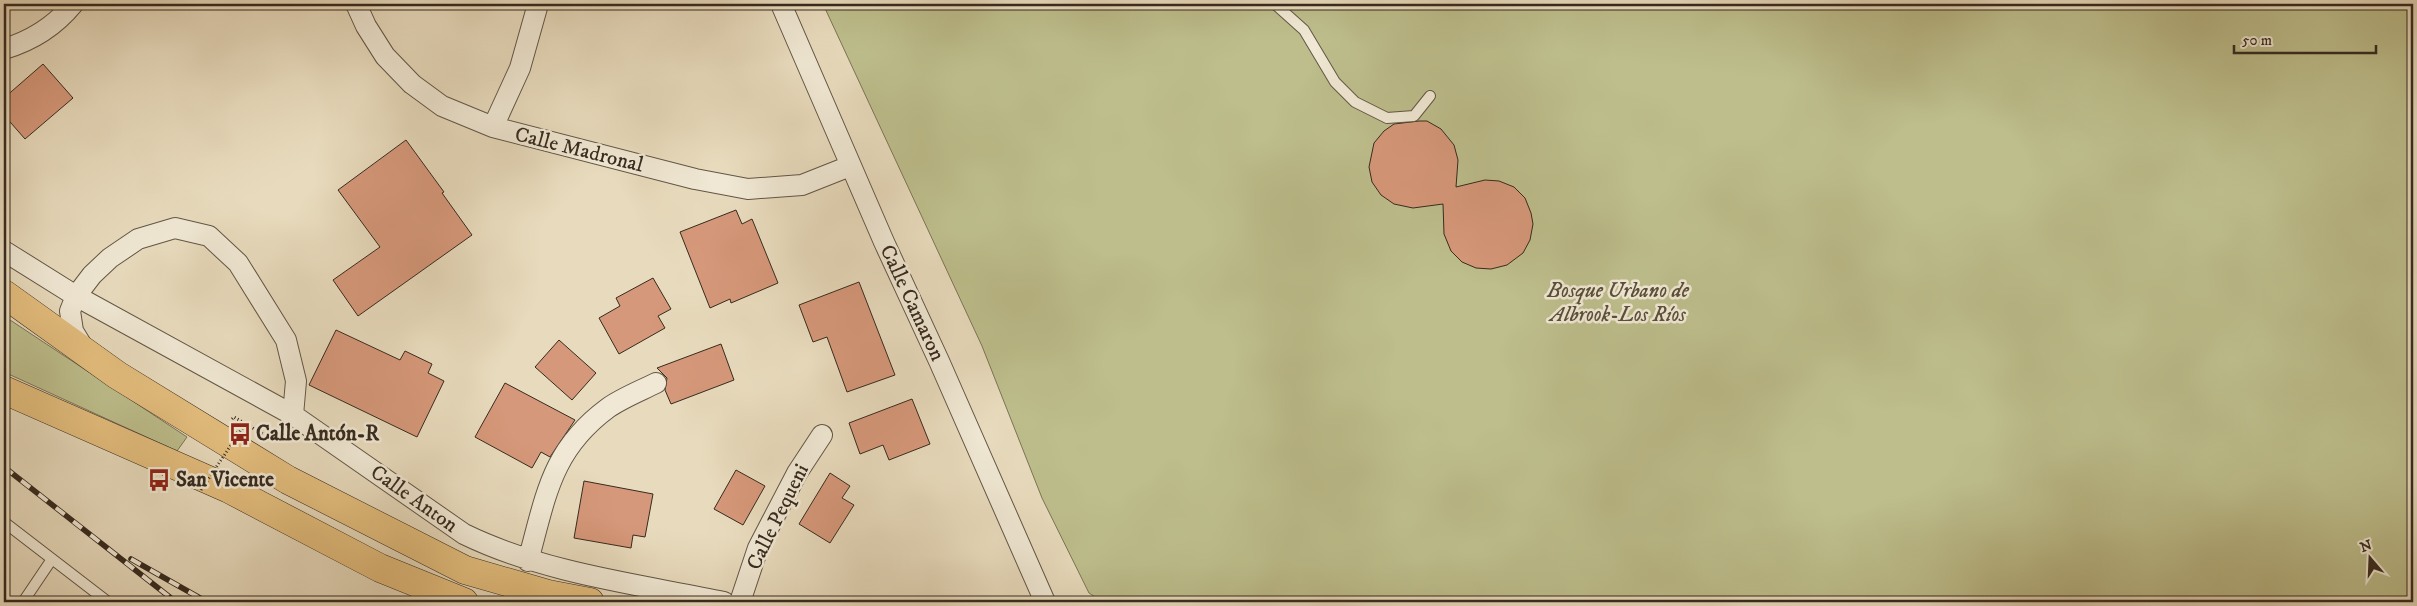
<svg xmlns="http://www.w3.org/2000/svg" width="2417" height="606" viewBox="0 0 2417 606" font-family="'IM FELL DW Pica',serif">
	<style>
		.green { fill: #bdbe8c; stroke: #7a7456 }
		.building { fill: #d6987a; stroke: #362a1f }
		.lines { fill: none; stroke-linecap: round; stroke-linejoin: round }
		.service-casing { stroke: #625646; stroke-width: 12 }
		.minor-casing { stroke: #625646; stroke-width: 22 }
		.primary-casing { stroke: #362a1f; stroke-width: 29 }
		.path { stroke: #362a1f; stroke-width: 3; stroke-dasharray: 1 2.5; stroke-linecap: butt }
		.service { stroke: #f0e8d4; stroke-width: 10 }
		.minor { stroke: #f0e8d4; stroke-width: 20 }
		.primary { stroke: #e4be7e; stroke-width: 28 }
		.rail-casing { stroke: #362a1f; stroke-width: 5.5 }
		.rail { stroke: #f0e8d4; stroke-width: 4; stroke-dasharray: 11; stroke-linecap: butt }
		.path-bridge { stroke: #362a1f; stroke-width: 3; stroke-dasharray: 1 2.5; stroke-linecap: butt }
		.labels { text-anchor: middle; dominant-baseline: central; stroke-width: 5; stroke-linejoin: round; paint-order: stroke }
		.street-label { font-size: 21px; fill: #362a1f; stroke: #f0e8d4 }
		.park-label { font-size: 21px; font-style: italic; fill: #584f3a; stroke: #f0e8d4 }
		.poi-label { font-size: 21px; font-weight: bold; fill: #362a1f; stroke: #f0e8d4; text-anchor: start }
	</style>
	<rect width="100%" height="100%" fill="#e8dbbd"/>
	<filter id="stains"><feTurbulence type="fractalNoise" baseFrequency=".004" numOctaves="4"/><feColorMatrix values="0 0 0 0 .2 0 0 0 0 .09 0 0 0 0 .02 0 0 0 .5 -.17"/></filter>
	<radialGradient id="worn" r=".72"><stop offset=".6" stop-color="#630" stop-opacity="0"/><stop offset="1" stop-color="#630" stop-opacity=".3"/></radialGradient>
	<path class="green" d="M823 4H2413V602H1103L1089 593 1042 498 982 346Z
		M4 316 187 437 177 451 4 372Z"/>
	<path class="building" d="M43 64 73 98 25 139 4 115V98Z
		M1419 121H1427L1441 129 1454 145 1458 160 1456 187 1485 180 1499 181 1514 187 1525 198 1531 213 1533 224 1530 240 1523 253 1507 265 1491 269 1476 268 1462 262 1451 251 1444 234 1443 204 1413 208 1394 204 1381 195 1372 182 1369 167 1374 143 1384 131 1394 124Z
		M406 140 444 192 442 193 472 235 358 316 333 280 380 247 338 190Z
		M736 210 742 224 752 219 778 283 731 303 730 299 710 308 680 232Z
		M653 278 671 309 658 316 665 328 619 354 599 318 620 306 616 298Z
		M859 282 895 375 847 392 827 337 813 342 799 305Z
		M336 330 400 360 405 351 432 364 428 373 444 381 417 437 309 385Z
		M559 340 596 373 572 400 535 367Z
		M721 344 734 380 671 404 665 390 667 378 657 368Z
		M505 383 575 420 550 457 541 452 532 468 475 437Z
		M912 399 930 444 889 460 883 445 860 454 849 423Z
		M736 470 765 486 743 525 714 509Z
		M830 473 850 486 842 498 854 505 830 543 799 524Z
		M584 481 653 494 645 537 633 535 631 548 574 538Z"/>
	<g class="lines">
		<defs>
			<path id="service" d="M1275 4 1304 30 1335 82 1355 102 1387 118 1414 116 1430 96
				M4 522 108 602
				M23 602 52 559"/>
			<path id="minor" d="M356 4 366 26 385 56 412 84 442 106 493 127 695 179 748 189 802 185 850 166
				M781 4 884 242 939 361 1045 602
				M4 49C31 41 55 26 73 4
				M493 127 520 68 538 4
				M4 251 76 296 293 415 464 534C544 573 637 584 724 602
				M84 349 73 331 70 311 76 296 92 275 110 258 138 239 175 228 209 236 238 263 286 340 296 381 293 415
				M528 561C546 496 551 450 608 408 622 398 640 391 656 383
				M740 602 758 548 797 473 822 435"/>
			<path id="primary" d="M4 294 117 375 288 480 465 570 548 594 590 602
				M4 390 229 489 380 568 464 602"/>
		</defs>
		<use href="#service" class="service-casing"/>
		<use href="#minor" class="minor-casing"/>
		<use href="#primary" class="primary-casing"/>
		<path class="path" d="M232 419 234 417 263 434 262 437"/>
		<use href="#service" class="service"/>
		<use href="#minor" class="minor"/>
		<use href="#primary" class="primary"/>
		<defs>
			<path id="rail" d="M4 467 176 602
				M131 559 207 602"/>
		</defs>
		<use href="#rail" class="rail-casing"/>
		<use href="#rail" class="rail"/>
		<path class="path-bridge" d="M201 490 243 427"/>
	</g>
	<defs>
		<symbol id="bus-bare" viewBox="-9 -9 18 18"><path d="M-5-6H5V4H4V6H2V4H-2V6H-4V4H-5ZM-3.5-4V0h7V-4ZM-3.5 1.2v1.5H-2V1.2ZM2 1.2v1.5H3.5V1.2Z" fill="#8f2418" stroke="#f0e8d4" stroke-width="2.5" paint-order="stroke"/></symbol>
	</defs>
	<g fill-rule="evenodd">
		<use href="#bus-bare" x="224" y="418" width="32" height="32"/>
		<use href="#bus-bare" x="143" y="464" width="32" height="32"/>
	</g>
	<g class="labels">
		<g class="street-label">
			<text transform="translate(579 150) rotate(14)">Calle Madronal</text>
			<text transform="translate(912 303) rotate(65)">Calle Camaron</text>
			<text transform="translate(414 499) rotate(35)">Calle Anton</text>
			<text transform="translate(778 517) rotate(-64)">Calle Pequeni</text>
		</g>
		<g class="park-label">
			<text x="1618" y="291">Bosque Urbano de<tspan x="1618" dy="24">Albrook-Los Ríos</tspan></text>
		</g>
		<g class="poi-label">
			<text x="256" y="434">Calle Antón-R</text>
			<text x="176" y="480">San Vicente</text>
		</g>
	</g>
	<rect width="2417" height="606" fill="none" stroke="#e8dbbd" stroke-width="20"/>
	<rect x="5" y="5" width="2407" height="596" fill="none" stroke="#362a1f" stroke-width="2.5"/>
	<rect x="10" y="10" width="2397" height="586" fill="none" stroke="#362a1f"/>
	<g transform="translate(2370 558) rotate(341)" stroke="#f0e8d4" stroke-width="4" paint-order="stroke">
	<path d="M0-4L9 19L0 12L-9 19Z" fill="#362a1f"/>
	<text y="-8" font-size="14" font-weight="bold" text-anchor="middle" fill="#362a1f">N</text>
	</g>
	<path d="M2234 45v8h142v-8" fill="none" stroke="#362a1f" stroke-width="2.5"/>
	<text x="2242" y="45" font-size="15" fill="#362a1f" stroke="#f0e8d4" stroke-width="4" paint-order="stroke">50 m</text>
	<rect width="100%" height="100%" filter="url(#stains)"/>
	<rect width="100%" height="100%" fill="url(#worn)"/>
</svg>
